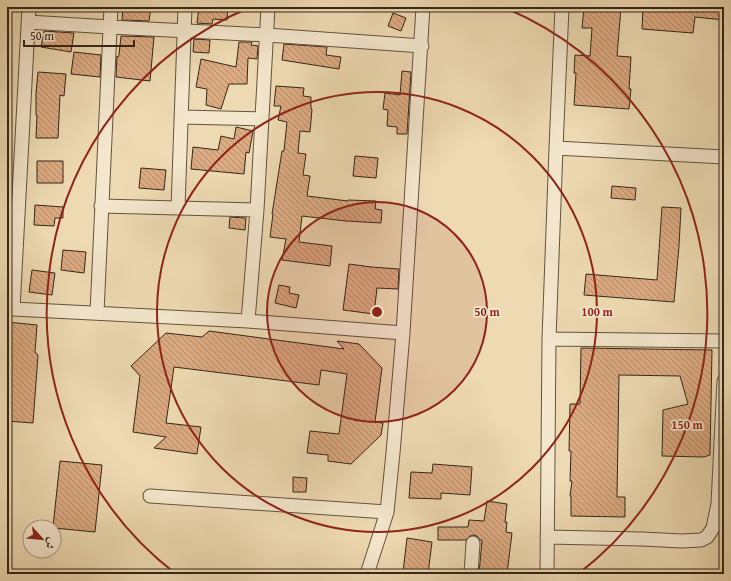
<svg xmlns="http://www.w3.org/2000/svg" width="731" height="581" viewBox="0 0 731 581" font-family="'Gentium Book Plus',Amiri,serif">
	<style>
		.building { fill: url(#building-back-hatch); stroke: #332618 }
		.lines { fill: none; stroke-linecap: round; stroke-linejoin: round }
		.minor-casing { stroke: #62533e; stroke-width: 15 }
		.minor { stroke: #f4e7cd; stroke-width: 13 }
		.ring { fill: none; stroke: #8f2418; stroke-width: 2 }
		.centre { fill: #8f2418; stroke: #f4e7cd; stroke-width: 2 }
		.ring-label { font-size: 12px; text-anchor: middle; font-weight: bold; fill: #8f2418; stroke: #f4e7cd; stroke-width: 3.5; stroke-linejoin: round; paint-order: stroke }
	</style>
	<defs>
		<pattern id="building-back-hatch" width="6" height="6" patternUnits="userSpaceOnUse"><rect width="6" height="6" fill="#ddab82"/><path d="M-1 5l2 2M0 0l6 6M5-1l2 2" fill="none" stroke="#b48b69"/></pattern>
	</defs>
	<rect width="100%" height="100%" fill="#eedab2"/>
	<filter id="stains"><feTurbulence type="fractalNoise" baseFrequency=".005" numOctaves="4"/><feColorMatrix values="0 0 0 0 .2 0 0 0 0 .09 0 0 0 0 .02 0 0 0 .5 -.17"/></filter>
	<radialGradient id="worn" r=".72"><stop offset=".6" stop-color="#630" stop-opacity="0"/><stop offset="1" stop-color="#630" stop-opacity=".3"/></radialGradient>
	<path class="building" d="M123 7H151L149 21 122 20Z
		M199 7H228L227 20 213 19 212 24 197 23Z
		M584 7H621L617 56 631 57 629 89H631L629 109 574 105 576 73H574L575 55 590 56 592 28H582Z
		M643 7H724V20L695 17 693 33 642 29Z
		M393 13 406 18 401 31 388 26Z
		M44 31 74 33 71 52 41 47Z
		M121 36 154 37 150 81 116 77 117 56 118 57 119 55Z
		M194 39 210 40 209 53 193 52Z
		M239 42H252L251 45 258 46 257 59 248 58 247 84H229L221 109 206 105 207 89 196 87 201 59 236 67Z
		M284 44 327 47 326 55 341 57 339 69 282 60Z
		M74 52 101 55 100 77 71 74Z
		M402 71 411 72 407 134H397V127L387 126 388 110 383 109 385 93 400 95Z
		M38 72 66 74 64 96 60 95 58 138H36L37 115H36V93Z
		M276 86 304 88 303 96 311 97V109H312L310 132 300 131 298 153 306 154 303 175 310 176 307 196 348 201V200L376 201 375 209 382 210 381 223 346 221 302 216 299 242 332 246 330 266 282 260 286 239 270 237 273 214H272L282 151H284L287 122 278 120 281 106H274Z
		M236 127 253 131 249 153 246 152 244 174 191 169 193 147 218 150 221 136 234 139Z
		M355 156 378 158 376 178 353 176Z
		M37 161H63V183H37Z
		M141 168 166 170 164 190 139 188Z
		M612 186 636 188 635 200 611 198Z
		M35 205 63 207V218H55L54 226 34 225Z
		M662 207 681 208 679 246 674 302 584 295 586 274 657 280Z
		M230 217 246 218 245 230 229 228Z
		M63 250 86 252 84 273 61 270Z
		M349 264 371 267 399 269 398 289 377 288 374 314 343 310Z
		M32 270 55 273 52 295 29 292Z
		M279 285 290 287 289 293 299 295 296 308 275 303Z
		M7 322 37 325 35 352 38 355 33 423 7 421Z
		M209 331 344 349 337 341 359 344 382 368 375 422 383 423 381 435 351 464 328 461V455L307 453 310 431 339 434 347 374 321 370 319 385 174 367 166 423 201 427 197 454 154 448 166 437 133 432 140 376 131 366 166 333 202 337Z
		M581 348 712 350 710 455 704 457 662 456 663 410 688 404 680 376 619 375 617 497H625V517L571 516V496H570L572 481H570L571 451H569L570 404H580Z
		M60 461 102 465 95 532 54 528V527H53Z
		M433 464 472 467 470 495 441 493V499L409 498 411 472 432 473Z
		M293 477 307 478 306 492H293Z
		M487 501 507 504 505 522H507L506 532 512 533 507 574H479L482 540H480L477 536 474 535 470 536 466 540H438V527H468L469 520 484 521Z
		M407 538 432 542 428 574 403 572Z"/>
	<g class="lines">
		<defs>
			<path id="minor" d="M29 7 13 309 248 321 403 333
				M28 22 110 27 267 35 422 46
				M181 117 262 119
				M556 148 724 157
				M101 206 257 210
				M178 208 185 7
				M97 313 111 7
				M248 321 257 210 268 7
				M549 339 724 341
				M150 496 387 512
				M547 537 642 539 682 541 701 540 707 537 713 528 718 504 724 381
				M367 574 387 512 393 453 403 333 423 7
				M471 574 473 543
				M547 574 549 339 556 148 562 7"/>
		</defs>
		<use href="#minor" class="minor-casing"/>
		<use href="#minor" class="minor"/>
	</g>
	<circle cx="377" cy="312" r="110" fill="#8f2418" fill-opacity=".12"/>
	<g class="ring">
		<circle cx="377" cy="312" r="110"/>
		<circle cx="377" cy="312" r="220"/>
		<path d="M176 574A330 330 0 0 1 251 7M503 7A330 330 0 0 1 578 574"/>
	</g>
	<circle cx="377" cy="312" r="6" class="centre"/>
	<g class="ring-label">
		<text x="487" y="316">50 m</text>
		<text x="597" y="316">100 m</text>
		<text x="687" y="429">150 m</text>
	</g>
	<rect width="731" height="581" fill="none" stroke="#eedab2" stroke-width="24"/>
	<rect x="8" y="8" width="715" height="565" fill="none" stroke="#332618" stroke-width="2"/>
	<rect x="12" y="12" width="707" height="557" fill="none" stroke="#332618"/>
	<g transform="translate(42 539) rotate(117)"><circle r="19" fill="#f4e7cd" stroke="#a79a85"/>
	<path d="M0-3L7 15L0 10L-7 15Z" fill="#8f2418"/>
	<text y="-6" font-size="11" font-weight="bold" text-anchor="middle" fill="#332618">ش</text>
	</g>
	<path d="M24 40v6h110v-6" fill="none" stroke="#332618" stroke-width="2"/>
	<text x="30" y="40" font-size="12" fill="#332618" stroke="#f4e7cd" stroke-width="3" paint-order="stroke">50 m</text>
	<rect width="100%" height="100%" filter="url(#stains)"/>
	<rect width="100%" height="100%" fill="url(#worn)"/>
</svg>
